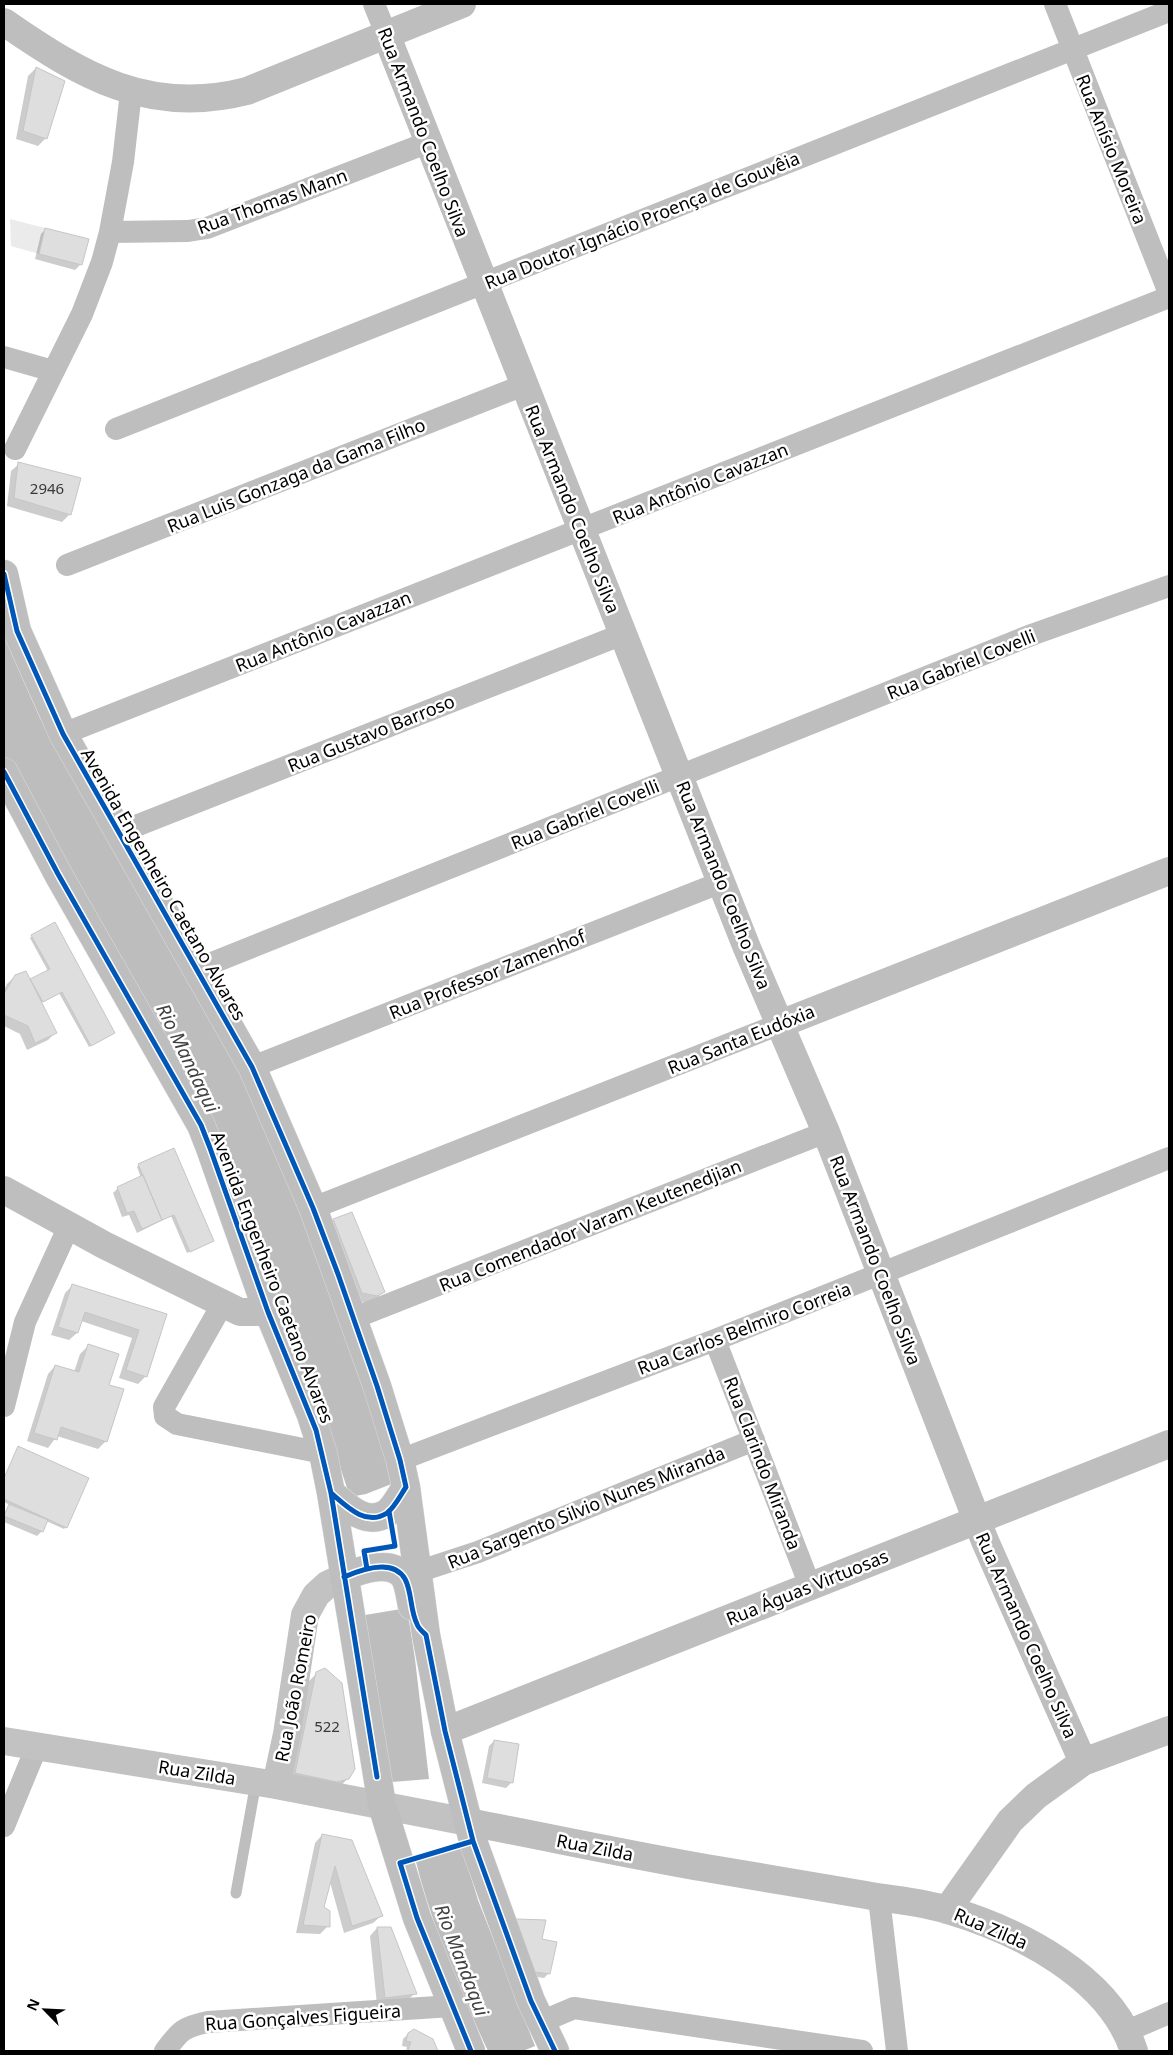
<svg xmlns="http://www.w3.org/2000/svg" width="1173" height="2055" viewBox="0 0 1173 2055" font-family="'Noto Sans',sans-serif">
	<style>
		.green { fill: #ebebeb }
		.water { fill: #bdbdbd }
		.shadow { fill: #0003 }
		.building { fill: #dedede; stroke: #c6c6c6 }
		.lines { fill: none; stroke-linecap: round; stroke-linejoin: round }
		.primary-casing { stroke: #dbdbdb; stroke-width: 29 }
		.service { stroke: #bebebe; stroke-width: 11 }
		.minor { stroke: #bebebe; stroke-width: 22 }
		.tertiary { stroke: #bebebe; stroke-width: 28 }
		.secondary { stroke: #c2c2c2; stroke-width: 28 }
		.primary { stroke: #bebebe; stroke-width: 28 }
		.cycleway-casing { stroke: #fff; stroke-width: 8 }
		.cycleway { stroke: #0057b8; stroke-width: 5 }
		.labels { text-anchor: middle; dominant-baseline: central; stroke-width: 5; stroke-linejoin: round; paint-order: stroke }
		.number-label { font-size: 15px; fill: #383838 }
		.street-label { font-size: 18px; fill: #000; stroke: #fff }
		.water-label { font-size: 19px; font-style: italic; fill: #424242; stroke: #fff }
	</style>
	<rect width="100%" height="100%" fill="#fff"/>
	<path class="green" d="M10 219 45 228 39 254 11 246Z"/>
	<path class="water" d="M4 624 10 650 40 718 237 1066C303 1199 348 1342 394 1483L366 1494 350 1497 318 1400 104 937 4 758Z
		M407 1608 415 1659 429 1779 392 1782 365 1615Z
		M462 1848 478 1900 535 2046 523 2051H488C459 1989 431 1924 415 1858Z"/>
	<path class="shadow" d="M36 68 46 138 38 146 16 139 28 76Z
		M46 229 87 240 80 265 75 270 35 259 41 234Z
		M19 464 70 514 62 522 7 506 11 471Z
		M32 936 112 1034 89 1047 59 993 41 1003 56 1032 48 1040 27 1050 20 1034 4 1026V990L7 984 15 976 30 981 48 971 30 938Z
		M139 1165 211 1242 187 1253 171 1216 137 1233 129 1215 122 1217 113 1193 118 1188 141 1178 137 1167Z
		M334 1220 384 1291 376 1299 368 1303 354 1301 326 1228Z
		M73 1285 166 1315 146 1376 138 1384 119 1378 132 1338 81 1321 77 1333 69 1340 51 1335 65 1293Z
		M88 1346 108 1385 106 1441 98 1449 57 1436 48 1448 27 1441 48 1374 55 1366 74 1372 80 1354Z
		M18 1448 66 1527 64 1529 46 1521 42 1531 37 1536 4 1522V1513L10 1505 4 1502V1478Z
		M317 1673 348 1778 340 1787 288 1781 308 1682Z
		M494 1741 518 1745 511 1783 506 1788 482 1783 489 1746Z
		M322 1835 381 1916 373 1923 344 1933 330 1882 323 1908 328 1926 320 1934 296 1933 315 1843Z
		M516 1921H544L540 1940 549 1973 544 1978 530 1976Z
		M377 1928 415 1993 407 2001 377 2005 370 1936Z
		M408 2034 432 2040 437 2051H406L407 2047 402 2046 403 2039Z"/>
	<path class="building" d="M36 67 65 81 47 139 23 131Z
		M45 228 89 239 82 265 39 254Z
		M18 462 81 478 71 515 14 498Z
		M55 922 115 1033 91 1046 62 992 43 1002 30 979 50 969 31 935Z
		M26 971 57 1033 35 1043 28 1026 4 1015V994L15 975Z
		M174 1148 214 1241 190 1252 174 1215 162 1220 138 1164Z
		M143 1175 162 1220 142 1229 134 1211 127 1213 117 1187Z
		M352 1212 385 1292 377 1296 362 1293 333 1219Z
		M72 1284 167 1314 147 1377 126 1370 139 1330 85 1312 78 1333 58 1327Z
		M88 1344 119 1354 109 1385 124 1389 107 1442 61 1427 57 1440 34 1433 55 1365 79 1372Z
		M18 1446 89 1478 67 1528 4 1499V1478Z
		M9 1504 48 1520 43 1532 4 1516Z
		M325 1668 342 1683 355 1769 349 1779 337 1782 295 1773 316 1672Z
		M494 1740 519 1744 513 1783 487 1778Z
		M322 1834 352 1840 383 1916 352 1926 335 1866 324 1907 330 1911V1927L303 1925Z
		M516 1919 546 1920 542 1939 557 1942 550 1974 535 1972Z
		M377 1927H391L417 1994 385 1998Z
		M414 2029 433 2039 438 2051H408L411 2042 406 2041 408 2033Z"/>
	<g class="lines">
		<defs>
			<path id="primary" d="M4 574 17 631 63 734 252 1067 313 1208 377 1386 400 1460 406 1487 426 1635 445 1731 473 1841 531 2001 555 2051
				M4 772 58 874 201 1125 210 1148 262 1296 311 1415 323 1453 331 1493 382 1805 417 1918 471 2051
				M331 1493C346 1506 366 1527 387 1513 395 1507 400 1496 406 1487
				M344 1577C360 1570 392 1558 405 1578 409 1586 410 1597 412 1606"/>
		</defs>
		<use href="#primary" class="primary-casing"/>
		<path class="service" d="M236 1893 256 1782"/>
		<path class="minor" d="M374 4 386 34
			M1055 4 1169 293
			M110 232 188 231 207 228 429 142
			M4 357 53 371
			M116 429 1169 11
			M15 449 82 314 102 262 110 232 123 162 131 92
			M67 565 524 385
			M63 734 1169 297
			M118 833 623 634
			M197 969 1034 634 1169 586
			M252 1067 722 882
			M313 1208 780 1024
			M223 1303 164 1407 165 1416 177 1424 323 1453
			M354 1318 826 1132
			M715 1340 810 1586
			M4 1406 25 1322 69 1226
			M400 1460 715 1340 1169 1158
			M417 1572 478 1552 754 1440
			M4 1826 37 1746
			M879 1898 897 2051
			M541 2022 574 2008 862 2051
			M1127 2031 1169 2013
			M165 2051C180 2031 183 2027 208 2022L452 2006"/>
		<path class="tertiary" d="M4 22C82 76 149 116 247 91L462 4
			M386 34 747 948 826 1132 985 1541 1083 1762
			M780 1024 1169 871
			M4 1190 104 1245 240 1312H268
			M445 1731 1169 1444
			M468 1822C547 1837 626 1854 706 1868 759 1877 813 1886 866 1895 893 1900 922 1902 948 1910 1019 1931 1110 1977 1134 2051
			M947 1910 1010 1821 1036 1796 1083 1762 1169 1730"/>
		<path class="secondary" d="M4 1741 276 1785 468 1822
			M276 1785 287 1734 305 1615 316 1595 327 1585 344 1577"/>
		<use href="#primary" class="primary"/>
		<defs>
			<path id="cycleway" d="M4 574 17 631 63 734 252 1067 313 1208 338 1274 377 1386 400 1460 406 1487C400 1496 395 1507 387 1513 366 1527 346 1506 331 1493
				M4 772 58 874 201 1125 210 1148 268 1312 316 1430 331 1493 377 1777
				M367 1569 364 1551 395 1546 389 1511
				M344 1577C360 1570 393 1558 405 1579 412 1592 410 1610 417 1624 418 1628 423 1632 426 1635L445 1731 473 1841 531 2001 555 2051
				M471 2051 417 1918 400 1863 473 1841"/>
		</defs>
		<use href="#cycleway" class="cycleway-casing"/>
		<use href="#cycleway" class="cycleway"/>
	</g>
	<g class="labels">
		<g class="number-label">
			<text x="47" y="488">2946</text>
			<text x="327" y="1726">522</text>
		</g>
		<g class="street-label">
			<text transform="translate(424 132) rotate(69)">Rua Armando Coelho Silva</text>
			<text transform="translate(1112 149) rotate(68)">Rua Anísio Moreira</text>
			<text transform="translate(272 201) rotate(-20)">Rua Thomas Mann</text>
			<text transform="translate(642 220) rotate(-22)">Rua Doutor Ignácio Proença de Gouvêia</text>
			<text transform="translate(296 475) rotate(-22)">Rua Luis Gonzaga da Gama Filho</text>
			<text transform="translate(700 483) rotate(-22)">Rua Antônio Cavazzan</text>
			<text transform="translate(573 509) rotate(68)">Rua Armando Coelho Silva</text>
			<text transform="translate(323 631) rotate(-22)">Rua Antônio Cavazzan</text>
			<text transform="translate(961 664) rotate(-22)">Rua Gabriel Covelli</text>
			<text transform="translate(371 733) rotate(-22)">Rua Gustavo Barroso</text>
			<text transform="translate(585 814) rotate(-22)">Rua Gabriel Covelli</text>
			<text transform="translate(164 884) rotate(60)">Avenida Engenheiro Caetano Alvares</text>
			<text transform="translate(724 885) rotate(68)">Rua Armando Coelho Silva</text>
			<text transform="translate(487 974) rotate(-22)">Rua Professor Zamenhof</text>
			<text transform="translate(741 1039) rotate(-22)">Rua Santa Eudóxia</text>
			<text transform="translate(590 1225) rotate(-22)">Rua Comendador Varam Keutenedjian</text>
			<text transform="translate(876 1260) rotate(69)">Rua Armando Coelho Silva</text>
			<text transform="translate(273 1277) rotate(69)">Avenida Engenheiro Caetano Alvares</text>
			<text transform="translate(744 1328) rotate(-21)">Rua Carlos Belmiro Correia</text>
			<text transform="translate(763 1463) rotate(69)">Rua Clarindo Miranda</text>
			<text transform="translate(586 1507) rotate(-22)">Rua Sargento Silvio Nunes Miranda</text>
			<text transform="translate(807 1587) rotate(-22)">Rua Águas Virtuosas</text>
			<text transform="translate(1027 1635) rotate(66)">Rua Armando Coelho Silva</text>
			<text transform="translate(295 1688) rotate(-79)">Rua João Romeiro</text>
			<text transform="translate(197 1772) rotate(9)">Rua Zilda</text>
			<text transform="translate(595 1847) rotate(11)">Rua Zilda</text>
			<text transform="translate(991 1928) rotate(23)">Rua Zilda</text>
			<text transform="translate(303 2017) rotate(-4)">Rua Gonçalves Figueira</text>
		</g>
		<g class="water-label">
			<text transform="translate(188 1058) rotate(64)">Rio Mandaqui</text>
			<text transform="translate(462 1960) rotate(69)">Rio Mandaqui</text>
		</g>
	</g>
	<rect width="1173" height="2055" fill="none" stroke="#000000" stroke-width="10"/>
	<g transform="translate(45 2010) rotate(294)" stroke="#ffffff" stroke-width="4" paint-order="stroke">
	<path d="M0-4L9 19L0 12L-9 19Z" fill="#000000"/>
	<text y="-8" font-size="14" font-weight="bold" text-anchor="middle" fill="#000000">N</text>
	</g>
</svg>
